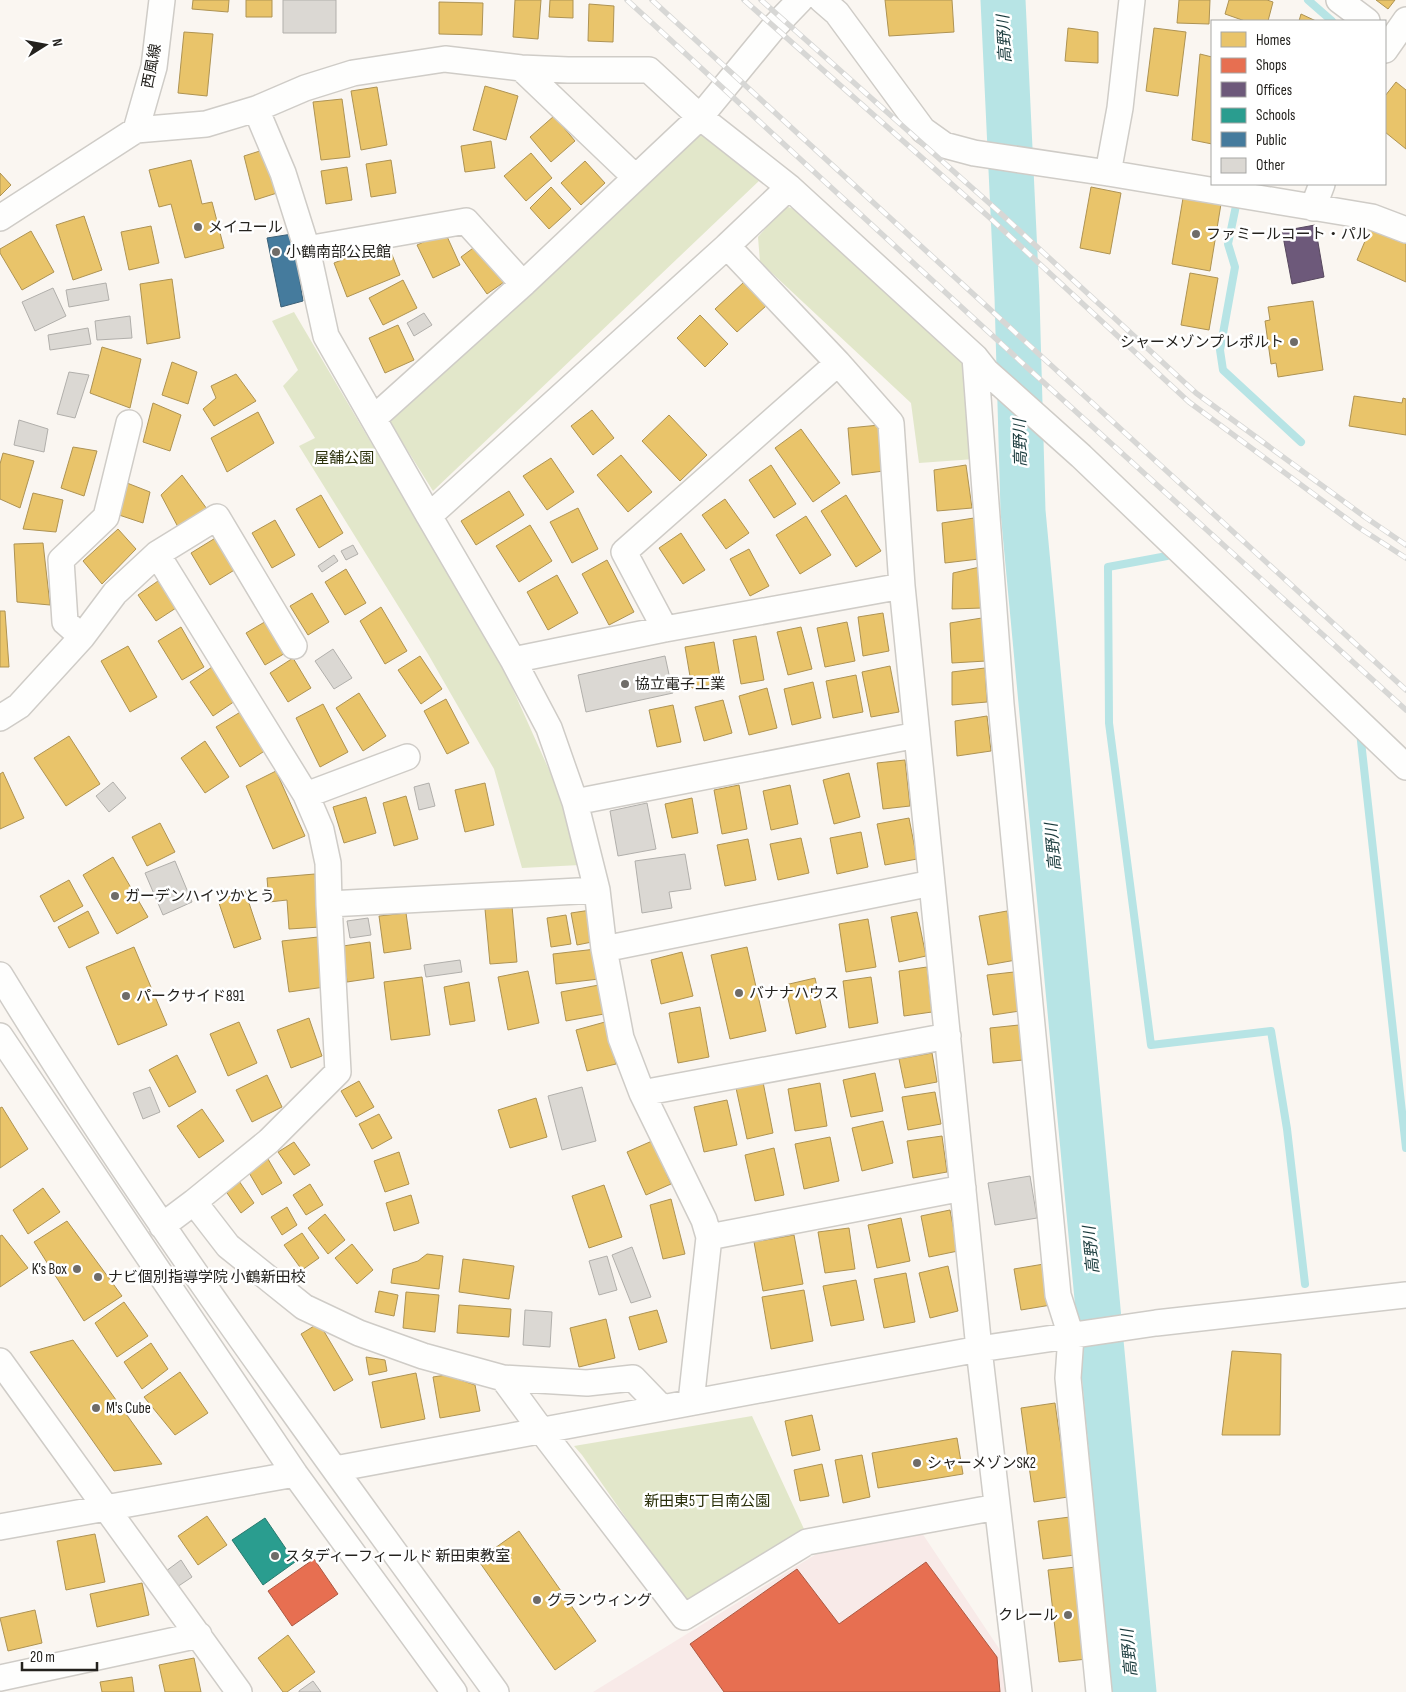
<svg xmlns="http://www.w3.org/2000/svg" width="1406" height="1692" viewBox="0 0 1406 1692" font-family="'Sofia Sans Condensed','Noto Sans JP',sans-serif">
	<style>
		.commercial { fill: #f8eae8 }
		.green { fill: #e2e7ca }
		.homes { fill: #e9c46a; stroke: #ae9353 }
		.shops { fill: #e76f51; stroke: #ac5842 }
		.offices { fill: #6d597a; stroke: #57485e }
		.schools { fill: #2a9d8f; stroke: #28786d }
		.public { fill: #457b9d; stroke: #3b6077 }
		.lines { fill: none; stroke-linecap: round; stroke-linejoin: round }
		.stream { stroke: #b7e4e5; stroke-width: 8 }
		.river { stroke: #b7e4e5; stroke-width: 45 }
		.building { fill: #dbd8d3; stroke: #b1afab }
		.minor-casing { stroke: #cfccc7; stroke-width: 28 }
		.minor { stroke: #fefefd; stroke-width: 25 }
		.rail-casing { stroke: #d7d7d5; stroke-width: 5.5 }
		.rail { stroke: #fff; stroke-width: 4; stroke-dasharray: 11; stroke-linecap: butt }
		.poi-dot { fill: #6f6c68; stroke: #fff; stroke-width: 2 }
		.labels { text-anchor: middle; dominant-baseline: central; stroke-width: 5; stroke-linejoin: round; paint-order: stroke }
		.street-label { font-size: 15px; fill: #24221e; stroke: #fff }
		.poi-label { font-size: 15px; fill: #24221e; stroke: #fff; text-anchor: start }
		.park-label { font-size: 15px; fill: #282e08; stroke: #fff }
		.water-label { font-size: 16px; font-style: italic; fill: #193a3c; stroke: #fff }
	</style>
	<rect width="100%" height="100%" fill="#faf6f1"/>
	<path class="commercial" d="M922 1533 1002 1653 1007 1692H593L818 1553Z"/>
	<path class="green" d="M702 132 761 179 433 491 389 421Z
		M785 206 800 211 967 361 975 459 919 463 911 403 760 262 758 237Z
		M294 312 501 663 559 792 580 865 522 868 494 769 428 654 299 446 315 438 283 386 298 370 272 321Z
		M752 1416 804 1529 690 1603 670 1581 582 1455 574 1446Z"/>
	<path class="homes" d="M193 0H229L228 12 192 9Z
		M246 0H272V17H246Z
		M515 0H541L538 39 513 37Z
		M550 0H573V18L549 17Z
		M885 0H952L954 32 889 36Z
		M1179 0H1210L1209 24 1177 23Z
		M1229 0H1267L1273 2 1268 21H1245L1225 14Z
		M1376 0H1395L1388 9Z
		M439 2 483 3 482 35 439 34Z
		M589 4 614 6 613 42 588 41Z
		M1301 14 1316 21H1299Z
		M1068 28 1098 32V63L1065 61Z
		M1154 28 1186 32 1178 96 1146 91Z
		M184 32 213 34 207 96 178 93Z
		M1200 54 1212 57V144L1192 140Z
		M1396 82 1406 90V149L1385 132V96Z
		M485 86 518 96 506 140 473 130Z
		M377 87 387 145 361 150 351 91Z
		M342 99 350 157 321 160 313 102Z
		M554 116 575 141 551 162 530 137Z
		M491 141 495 168 465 172 461 146Z
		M263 150 277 193 255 200 244 156Z
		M531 153 552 178 526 201 504 176Z
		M191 160 202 204 212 202 224 248 185 258 171 204 159 207 149 170Z
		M391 160 396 193 371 197 366 164Z
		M585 161 605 183 581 205 561 183Z
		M347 167 352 200 326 204 321 171Z
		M0 173 11 185 0 196Z
		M551 187 571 209 549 229 530 208Z
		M1091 187 1121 193 1110 254 1080 248Z
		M1183 198 1221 204 1210 271 1172 264Z
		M84 216 102 270 73 280 56 225Z
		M151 226 159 263 129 270 121 232Z
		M1371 227 1406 242V282L1357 260Z
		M31 231 54 272 22 290 0 253V249Z
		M445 232 460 265 433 278 417 245Z
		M387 242 400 275 347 297 334 263Z
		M480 243 507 280 487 294 461 257Z
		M1190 273 1218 278 1209 330 1181 325Z
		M172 279 180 338 147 344 140 284Z
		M403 280 417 308 383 325 369 298Z
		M744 282 766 306 737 332 715 309Z
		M1313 301 1323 370 1278 377 1276 363 1271 364 1265 321 1270 320 1268 307Z
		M700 315 728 344 705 367 677 338Z
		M398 325 414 360 385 373 369 338Z
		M102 347 141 359 130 408 90 393Z
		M172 362 197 372 188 404 162 395Z
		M236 374 256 401 214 426 203 409 216 398 211 386Z
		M1354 396 1402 403 1403 398 1406 399V435L1349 426Z
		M153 403 181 415 170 451 143 442Z
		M592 410 614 438 593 455 571 426Z
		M258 412 274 443 227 472 211 438Z
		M669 415 707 455 680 481 642 441Z
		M880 425 884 471 852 475 848 428Z
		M801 429 840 483 813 502 775 448Z
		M73 447 97 451 84 496 61 488Z
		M3 453 34 461 20 508 0 499V464Z
		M621 455 652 492 628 512 597 475Z
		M551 458 574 492 547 510 523 476Z
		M771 465 796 504 774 518 749 480Z
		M966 465 972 508 937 511 934 470Z
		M182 475 207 509 178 527 161 495Z
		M127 483 150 492 143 523 119 515Z
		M509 491 524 515 476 545 461 521Z
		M33 493 63 500 56 532 23 529Z
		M321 495 343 533 319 548 296 509Z
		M846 495 881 551 856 567 821 511Z
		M725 499 749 533 726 549 702 515Z
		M578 508 598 549 572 563 550 522Z
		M806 516 831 555 800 574 776 535Z
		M974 518 979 559 945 563 942 523Z
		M275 520 295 555 272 568 252 533Z
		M530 525 552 561 519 582 496 546Z
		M118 529 136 549 102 584 83 561Z
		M681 533 705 570 683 584 659 548Z
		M217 537 236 569 210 585 191 553Z
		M43 543 50 605 17 602 14 544Z
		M749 549 769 586 750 596 730 559Z
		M607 560 634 612 609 625 582 574Z
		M980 567 982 608 952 609 953 573Z
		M346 569 366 603 345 615 325 582Z
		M557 575 578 613 548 630 527 592Z
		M158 581 176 608 156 621 138 595Z
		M312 593 329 622 308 635 290 606Z
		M381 607 407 651 385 664 360 621Z
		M0 611H5L9 667H0Z
		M883 613 889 651 863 656 858 617Z
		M982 618 986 661 952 663 950 623Z
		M268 620 287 652 265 665 246 633Z
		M847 622 855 661 825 667 817 628Z
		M181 627 204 667 182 680 158 641Z
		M801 627 812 669 788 675 777 632Z
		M756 636 764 680 741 684 733 640Z
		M714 642 721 683 692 688 685 647Z
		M128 646 157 697 130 712 101 661Z
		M420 656 442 689 421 704 398 670Z
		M293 658 311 688 288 702 270 673Z
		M890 666 899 712 871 717 862 672Z
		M212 667 235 701 213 716 190 682Z
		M985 668 987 702 952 705V672Z
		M856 675 863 712 833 718 826 681Z
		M813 682 821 718 792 725 784 689Z
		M767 688 777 728 749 735 739 696Z
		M359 693 386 736 363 751 336 708Z
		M446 699 469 743 447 754 424 711Z
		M723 700 732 733 704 741 695 707Z
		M323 704 348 752 320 767 296 718Z
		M673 705 681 742 657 747 649 710Z
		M242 711 266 750 240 767 216 727Z
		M987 716 991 751 957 756 955 721Z
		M69 736 100 784 66 806 34 758Z
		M205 741 229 777 205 793 181 758Z
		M905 760 910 806 883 809 877 763Z
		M276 771 305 836 273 849 246 786Z
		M3 772 24 818 0 829V774Z
		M849 773 860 817 834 824 823 780Z
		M485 783 494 825 465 832 455 790Z
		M739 785 747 829 722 834 714 790Z
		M790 785 798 824 771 830 763 791Z
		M406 796 418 839 394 846 383 803Z
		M366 797 376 833 344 843 333 807Z
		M692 798 698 833 672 838 665 804Z
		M909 818 917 859 885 865 877 824Z
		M160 823 175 852 147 866 132 837Z
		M861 832 868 867 837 874 830 838Z
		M801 838 809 873 778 880 770 844Z
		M748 839 756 880 725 886 717 845Z
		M113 857 148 917 117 934 83 875Z
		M315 874 320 927 289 929 287 900 269 902 267 878Z
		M69 880 83 906 54 922 40 896Z
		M245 891 261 939 234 948 218 900Z
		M512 906 517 962 490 964 485 909Z
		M591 910 597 941 577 945 571 913Z
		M88 911 99 933 69 948 58 927Z
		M1007 911 1016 960 988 965 979 916Z
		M917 912 926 956 899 962 891 917Z
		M406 913 411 949 384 953 379 916Z
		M566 915 571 944 551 947 547 918Z
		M868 919 876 967 846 972 839 924Z
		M318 937 325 987 289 992 282 941Z
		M370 942 374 978 347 982 343 946Z
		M134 947 167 1025 118 1045 86 967Z
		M747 947 766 1031 730 1039 711 955Z
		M596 949 599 979 556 984 553 954Z
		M682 952 693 996 661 1004 651 960Z
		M927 967 932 1012 904 1016 899 971Z
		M528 971 539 1023 508 1030 498 977Z
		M1014 972 1020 1011 993 1015 987 975Z
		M422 977 430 1035 391 1040 384 982Z
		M871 977 878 1023 849 1028 843 981Z
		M815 978 826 1027 796 1034 785 985Z
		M469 982 475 1021 450 1025 444 987Z
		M599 985 604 1014 566 1021 561 992Z
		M700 1007 709 1057 678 1063 669 1013Z
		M309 1018 322 1056 291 1068 277 1030Z
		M239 1022 257 1063 228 1076 210 1034Z
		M605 1022 616 1064 587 1071 576 1030Z
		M1019 1025 1023 1060 993 1063 990 1028Z
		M932 1053 937 1082 905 1088 899 1059Z
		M177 1055 196 1092 169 1107 149 1070Z
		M875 1073 883 1111 851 1117 843 1080Z
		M267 1075 282 1107 252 1122 236 1090Z
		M359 1081 374 1107 356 1117 341 1091Z
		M763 1082 773 1133 747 1139 736 1088Z
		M820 1083 827 1126 795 1131 788 1089Z
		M935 1092 941 1124 908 1130 902 1097Z
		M536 1098 547 1137 510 1148 498 1110Z
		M727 1100 737 1145 704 1152 694 1107Z
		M2 1107 28 1149 0 1168V1108Z
		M202 1109 224 1141 199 1158 177 1126Z
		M379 1114 392 1138 372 1149 359 1124Z
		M883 1121 893 1163 862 1171 852 1128Z
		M942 1136 947 1172 913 1178 907 1141Z
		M830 1137 839 1181 804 1189 795 1144Z
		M652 1141 671 1184 646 1195 627 1152Z
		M294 1142 310 1165 294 1175 278 1152Z
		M774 1148 784 1195 755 1201 745 1155Z
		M399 1152 409 1184 385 1192 374 1161Z
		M268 1159 282 1183 262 1195 248 1171Z
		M239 1181 254 1203 241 1213 225 1190Z
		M310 1184 323 1205 306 1215 293 1195Z
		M604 1185 622 1237 589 1248 572 1196Z
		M43 1188 60 1212 28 1234 13 1210Z
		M411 1195 419 1223 394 1231 386 1203Z
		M671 1199 685 1254 663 1259 650 1205Z
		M287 1207 297 1225 282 1235 271 1217Z
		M950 1210 958 1251 929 1257 921 1216Z
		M325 1214 345 1240 328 1254 308 1228Z
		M901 1218 910 1261 877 1268 868 1225Z
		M67 1221 122 1296 84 1321 34 1242Z
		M849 1228 855 1269 825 1273 818 1232Z
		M302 1233 319 1258 302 1270 284 1245Z
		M2 1235 28 1268 0 1287V1236Z
		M794 1235 803 1284 763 1291 754 1242Z
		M352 1244 373 1270 357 1284 335 1258Z
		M427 1254 443 1256 439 1289 391 1283 393 1269 418 1261Z
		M463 1259 514 1266 509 1299 459 1292Z
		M1044 1264 1051 1305 1021 1310 1014 1269Z
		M948 1266 958 1311 930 1318 919 1273Z
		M906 1273 915 1322 884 1328 874 1279Z
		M856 1280 864 1320 831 1326 823 1286Z
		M804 1290 813 1341 771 1349 762 1297Z
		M379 1291 398 1295 394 1316 375 1312Z
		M406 1292 439 1295 435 1332 403 1328Z
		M124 1302 148 1336 117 1357 95 1323Z
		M459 1305 511 1309 509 1337 457 1333Z
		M657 1310 667 1342 639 1350 629 1317Z
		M606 1319 615 1358 579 1367 570 1328Z
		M319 1323 353 1380 334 1391 301 1334Z
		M73 1340 162 1464 114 1471 30 1352Z
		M151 1343 168 1369 142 1389 124 1362Z
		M1232 1351 1281 1354 1280 1435H1222Z
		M366 1357 385 1360 387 1371 369 1375Z
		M180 1372 208 1413 175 1435 144 1397Z
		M416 1373 425 1419 381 1428 372 1382Z
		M446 1375 475 1385 480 1411 440 1418 433 1377Z
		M1055 1403 1068 1497 1034 1502 1021 1408Z
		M812 1415 820 1450 792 1456 785 1421Z
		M957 1438 963 1474 878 1488 872 1453Z
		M862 1455 870 1497 843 1503 835 1460Z
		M822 1464 829 1496 800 1501 794 1470Z
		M207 1516 227 1545 198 1565 178 1536Z
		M1070 1517 1075 1555 1043 1559 1038 1521Z
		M519 1531 596 1641 555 1670 478 1560Z
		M95 1534 105 1582 66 1590 57 1541Z
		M1076 1567 1087 1659 1059 1662 1048 1570Z
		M142 1583 149 1615 97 1627 90 1594Z
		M35 1610 42 1643 8 1651 0 1618Z
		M288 1635 315 1672 287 1692H283L258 1658Z
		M194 1658 201 1692H165L159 1665Z
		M132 1677 134 1692H102L100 1682Z"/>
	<path class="shops" d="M314 1559 338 1594 292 1626 268 1591Z
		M926 1562 997 1657 1000 1692H724L690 1644 797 1569 839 1624Z"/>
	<path class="offices" d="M1315 225 1324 277 1292 284 1282 231Z"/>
	<path class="schools" d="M265 1518 295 1562 263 1585 232 1540Z"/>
	<path class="public" d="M292 234 303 301 281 307 267 238Z"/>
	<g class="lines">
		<path class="stream" d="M1308 0 1332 21
			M1237 201 1228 244 1235 267 1220 350 1223 370 1301 442
			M1167 556 1108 567 1109 723 1151 1045 1271 1031 1287 1129 1305 1284
			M1360 732 1406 1148"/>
		<path class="river" d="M1003 0 1017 297 1023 511 1134 1692"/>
	</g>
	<path class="building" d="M283 0H336V33H283Z
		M106 283 109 300 69 307 66 290Z
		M53 288 66 316 35 331 22 302Z
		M424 313 432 325 414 336 407 323Z
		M130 316 132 338 97 340 95 321Z
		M88 328 91 344 50 350 48 335Z
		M69 372 89 375 75 418 57 414Z
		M19 420 48 429 44 452 14 445Z
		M353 545 358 554 346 560 341 551Z
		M334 555 338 561 322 572 318 566Z
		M333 649 352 678 334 689 315 661Z
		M665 656 673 693 586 712 578 675Z
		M113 782 126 798 109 812 96 796Z
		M429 783 435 806 419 810 414 787Z
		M647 803 656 849 618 856 610 811Z
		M685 854 691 889 669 892 672 908 642 913 635 861Z
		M175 861 192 902 163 915 145 873Z
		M368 918 371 935 350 938 347 921Z
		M460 960 462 972 426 977 424 965Z
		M150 1087 160 1112 143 1119 133 1093Z
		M582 1087 596 1141 562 1150 548 1096Z
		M1030 1176 1037 1218 995 1225 988 1183Z
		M632 1247 651 1297 631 1303 612 1255Z
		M607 1256 617 1290 599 1295 589 1261Z
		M525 1310 552 1312 550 1347 523 1345Z
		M181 1560 192 1577 177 1587 166 1571Z
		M313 1681 321 1692H299V1691Z"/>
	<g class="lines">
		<defs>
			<path id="minor" d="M822 0 837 13 923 130 944 145 974 153 1108 173 1372 217 1406 230
				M1339 0 1367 21
				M1385 50 1406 20
				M521 68 635 177
				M256 109 283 173 307 249 326 336 429 516
				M136 130 154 67 162 0
				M1108 173 1120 108 1132 0
				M1313 208 1322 184
				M0 218 136 130 206 124 256 109 305 88 353 73 445 59 521 68 568 70H649L700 117 774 27 800 0
				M727 246 838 363 891 423 902 586 665 629 513 660 429 516 727 246 789 187
				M307 249 466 221 523 284 700 117 789 187 975 357 986 371 1081 456 1406 767
				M975 357 1001 704 1058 1295 1071 1336 1068 1378 1099 1692
				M374 418 523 284
				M157 554 306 795 321 830 328 863 329 904 597 890
				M902 586 979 1349 1019 1692
				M665 629 624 552 838 363
				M82 637 65 622 61 560 106 517 129 423
				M513 660 549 728 575 802 597 890 604 949 621 1038 642 1093 704 1220 709 1237 691 1402
				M0 718 19 706 82 637 115 593 157 554 217 517 294 646
				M306 795 407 757
				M575 802 917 735
				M604 949 932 883
				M0 975C151 1223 326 1457 496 1692
				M0 1036 295 1474 454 1692
				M642 1093 948 1036
				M194 1202 269 1141 338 1072 329 904
				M162 1226 194 1202 228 1246 304 1307 359 1333 423 1356 503 1378 587 1383 633 1378 661 1407
				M709 1237 963 1188
				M0 1361 239 1692
				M503 1378 541 1430 684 1617 807 1542 997 1507
				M335 1469 979 1349 1156 1323 1406 1295
				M0 1527 295 1474
				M0 1678 199 1635"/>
		</defs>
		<use href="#minor" class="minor-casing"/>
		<use href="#minor" class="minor"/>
		<defs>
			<path id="rail" d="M627 0 1031 371 1406 710
				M652 0 1406 690
				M744 0 990 218 1189 402 1358 527 1406 558
				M761 0 997 210 1196 393 1365 517 1406 545"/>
		</defs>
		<use href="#rail" class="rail-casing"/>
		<use href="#rail" class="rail"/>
	</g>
	<g class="poi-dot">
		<circle cx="198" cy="227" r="5"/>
		<circle cx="1196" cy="234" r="5"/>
		<circle cx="276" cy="252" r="5"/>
		<circle cx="1294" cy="342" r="5"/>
		<circle cx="625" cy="684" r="5"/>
		<circle cx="115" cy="896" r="5"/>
		<circle cx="739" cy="993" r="5"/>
		<circle cx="126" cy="996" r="5"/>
		<circle cx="77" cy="1269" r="5"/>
		<circle cx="98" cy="1277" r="5"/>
		<circle cx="96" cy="1408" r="5"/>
		<circle cx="917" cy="1463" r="5"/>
		<circle cx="275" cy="1556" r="5"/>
		<circle cx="537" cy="1600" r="5"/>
		<circle cx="1068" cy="1615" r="5"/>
	</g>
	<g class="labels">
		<g class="street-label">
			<text transform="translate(152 66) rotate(-79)">西風線</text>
		</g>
		<g class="poi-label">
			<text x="208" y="227">メイユール</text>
			<text x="1206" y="234">ファミールコート・パル</text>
			<text x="286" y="252">小鶴南部公民館</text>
			<text x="1284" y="342" text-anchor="end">シャーメゾンプレポルト</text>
			<text x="635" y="684">協立電子工業</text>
			<text x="125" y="896">ガーデンハイツかとう</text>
			<text x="749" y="993">バナナハウス</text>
			<text x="136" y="996">パークサイド891</text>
			<text x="67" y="1269" text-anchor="end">K's Box</text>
			<text x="108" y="1277">ナビ個別指導学院 小鶴新田校</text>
			<text x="106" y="1408">M's Cube</text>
			<text x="927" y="1463">シャーメゾンSK2</text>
			<text x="285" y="1556">スタディーフィールド 新田東教室</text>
			<text x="547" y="1600">グランウィング</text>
			<text x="1058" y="1615" text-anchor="end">クレール</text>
		</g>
		<g class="park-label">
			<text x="344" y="458">屋舗公園</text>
			<text x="707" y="1501">新田東5丁目南公園</text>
		</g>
		<g class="water-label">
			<text transform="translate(1005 39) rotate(-93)">高野川</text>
			<text transform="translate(1021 443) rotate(-91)">高野川</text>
			<text transform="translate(1054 847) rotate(-95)">高野川</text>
			<text transform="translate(1092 1250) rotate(-95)">高野川</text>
			<text transform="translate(1130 1653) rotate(-95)">高野川</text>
		</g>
	</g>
	<rect x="1211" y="20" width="175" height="165" fill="#ffffff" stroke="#a7a7a5"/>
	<rect x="1221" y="32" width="25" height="15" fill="#e9c46a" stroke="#a7a7a5"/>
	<text x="1256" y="45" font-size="15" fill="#24221e">Homes</text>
	<rect x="1221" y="58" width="25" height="15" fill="#e76f51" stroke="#a7a7a5"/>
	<text x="1256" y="70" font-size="15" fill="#24221e">Shops</text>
	<rect x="1221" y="82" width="25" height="15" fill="#6d597a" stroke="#a7a7a5"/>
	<text x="1256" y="95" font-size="15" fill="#24221e">Offices</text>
	<rect x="1221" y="108" width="25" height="15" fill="#2a9d8f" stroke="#a7a7a5"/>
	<text x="1256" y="120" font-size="15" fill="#24221e">Schools</text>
	<rect x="1221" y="132" width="25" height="15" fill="#457b9d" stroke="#a7a7a5"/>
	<text x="1256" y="145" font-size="15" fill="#24221e">Public</text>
	<rect x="1221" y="158" width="25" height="15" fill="#dbd8d3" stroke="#a7a7a5"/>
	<text x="1256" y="170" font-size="15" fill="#24221e">Other</text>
	<g transform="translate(45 45) rotate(79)" stroke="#ffffff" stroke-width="4" paint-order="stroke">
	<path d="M0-4L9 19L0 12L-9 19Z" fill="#24221e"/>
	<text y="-8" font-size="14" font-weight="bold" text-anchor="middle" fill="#24221e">N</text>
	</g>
	<path d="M22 1662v8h75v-8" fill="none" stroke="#24221e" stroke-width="2.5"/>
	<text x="30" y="1662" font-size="15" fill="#24221e" stroke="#ffffff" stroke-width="4" paint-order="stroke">20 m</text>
</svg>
